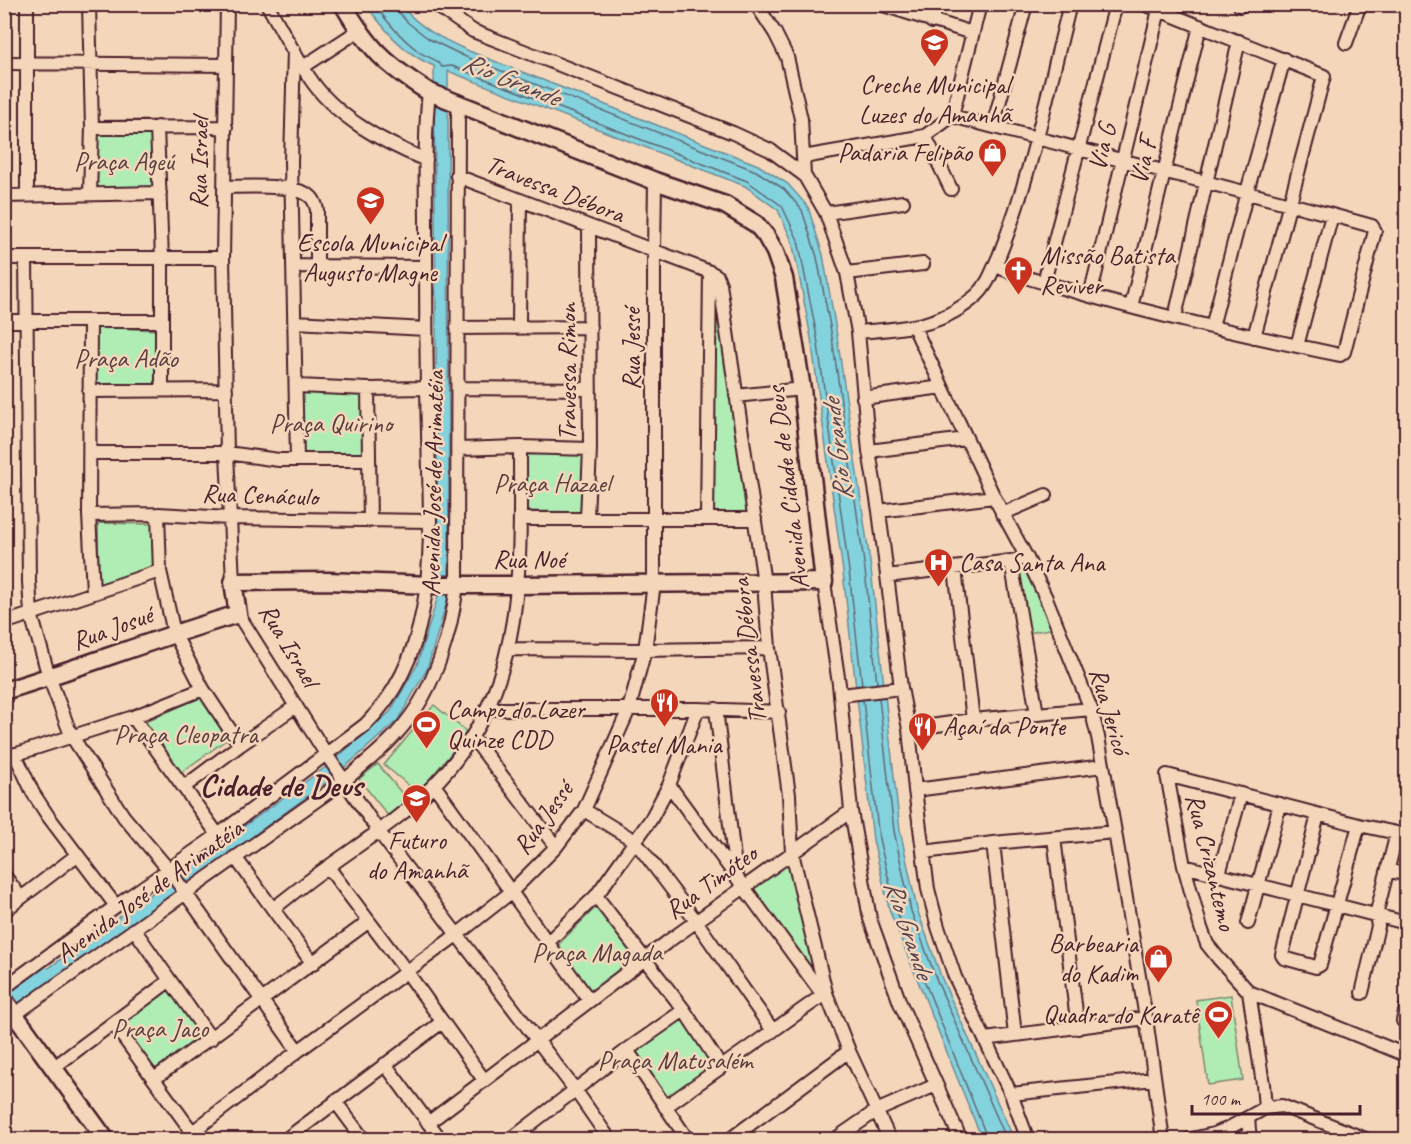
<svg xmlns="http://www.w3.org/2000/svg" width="1411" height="1144" viewBox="0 0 1411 1144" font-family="Caveat,sans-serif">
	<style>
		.green { fill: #b0edb4; stroke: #7d8670; stroke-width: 1.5 }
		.water { fill: #83d3df; stroke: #6c8b97; stroke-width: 1.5 }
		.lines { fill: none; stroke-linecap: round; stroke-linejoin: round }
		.shore { stroke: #616773; stroke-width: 1.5 }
		.river { stroke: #83d3df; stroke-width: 20 }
		.street-casing { stroke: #4a1f2b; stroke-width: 16 }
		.secondary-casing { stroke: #4a1f2b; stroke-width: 21 }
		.street { stroke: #f4d7ba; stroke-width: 12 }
		.secondary { stroke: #f4d7ba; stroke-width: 16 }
		.labels { text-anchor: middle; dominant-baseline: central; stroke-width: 5; stroke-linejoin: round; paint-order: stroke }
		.poi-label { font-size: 26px; fill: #4a1f2b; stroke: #f4d7ba }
		.street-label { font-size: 26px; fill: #4a1f2b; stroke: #f4d7ba }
		.park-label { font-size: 26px; fill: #593e40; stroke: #f4d7ba }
		.water-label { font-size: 27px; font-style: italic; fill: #55434f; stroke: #f4d7ba }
		.district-label { font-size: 32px; font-weight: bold; fill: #4a1f2b; stroke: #f4d7ba }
	</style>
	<rect width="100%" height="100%" fill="#f4d7ba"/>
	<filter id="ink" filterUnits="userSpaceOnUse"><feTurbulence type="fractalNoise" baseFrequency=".0167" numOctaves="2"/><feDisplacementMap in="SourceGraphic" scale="12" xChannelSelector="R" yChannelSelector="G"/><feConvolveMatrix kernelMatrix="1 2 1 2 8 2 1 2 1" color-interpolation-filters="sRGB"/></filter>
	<g filter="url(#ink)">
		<path class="green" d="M95 131 153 132V190H94Z
			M716 272 751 515 708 514Z
			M96 327 156 330V386L96 388Z
			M299 387 362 389 364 458 299 457Z
			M585 453V512L519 511 521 455Z
			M98 523 153 524V569L99 586Z
			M1019 561 1038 594 1055 628 1022 634 1018 597Z
			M203 696 230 737 179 774 145 722Z
			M434 705 468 733 418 793 384 765Z
			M378 764 409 802 389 817 359 779Z
			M792 860 817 975 753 889Z
			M599 904 641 957 592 995 556 947Z
			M165 982 205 1037 155 1074 114 1019Z
			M1231 995 1243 1080 1208 1085 1196 1000Z
			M683 1016 719 1064 668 1105 633 1052Z"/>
		<path class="water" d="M366 5H401C419 28 442 39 469 51L758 165 788 184 808 207 823 255 837 336 871 569 900 830 917 909 942 979 1014 1139H982L890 912 873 840 843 572 811 338 799 275 792 241 778 210 745 186 448 71 449 595 427 669 398 720 335 776 29 1001 20 989 327 766 390 712 417 665 438 596 434 66C404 54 385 30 366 5Z"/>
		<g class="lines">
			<path class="shore" d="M374 4C387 22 401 38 418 51 426 58 436 57 442 67L452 66 747 181 782 206 798 240 817 337 849 571 862 685
				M396 4 397 10 407 22 429 39 466 57 756 171 784 189 802 210 817 257 832 337 865 570 877 683
				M879 698 894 831 911 911 937 981 1007 1140
				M863 700 879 839 896 910 988 1140"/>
			<path class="river" d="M4 1003 41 976"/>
			<defs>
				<path id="street" d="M89 4 92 128 90 194
					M227 4 223 258 227 453 233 582
					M267 4C281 28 294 54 309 77 335 117 383 142 426 160
					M434 4 473 31 733 133 770 150 804 175
					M756 4 775 33 787 57 801 119 804 175 826 213 847 273 858 332 869 451 879 511 901 688 909 729 915 790 928 889 938 927 955 977 1011 1094 1028 1140
					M880 4 972 33
					M1144 4 1324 76 1254 337
					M1240 6 1241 4
					M932 22 937 4
					M1346 43 1360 4
					M294 50 291 162 297 459
					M4 63 226 65
					M303 67 358 31
					M952 116 980 4
					M993 126 1026 4
					M157 127 162 259V390
					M92 128 226 127
					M925 136 951 189
					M803 157 925 136 952 116 1332 215 1372 226 1375 231 1344 352 1340 355C1250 336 1161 317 1073 291 1053 285 1012 275 995 265
					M457 176 710 272 717 276 720 284 764 583 769 648 789 795 792 853 826 993 849 1051 890 1140
					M224 187C245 187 295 183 311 197 315 201 316 205 317 210V265
					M4 196 160 193
					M27 196V4
					M826 213 903 202
					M4 258H223
					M26 258 29 582 31 614 49 677 71 735 124 817 169 870 298 1051
					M293 266 426 267
					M847 273 923 264
					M1044 282 1116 4
					M1090 296 1159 10
					M1131 307 1200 26
					M1175 317 1239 41
					M4 321H161
					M90 321 89 515 93 592
					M295 322 426 329
					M519 327 520 200
					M914 327 994 497 1027 558 1046 598 1091 709 1098 737 1115 832 1146 1018 1163 1140
					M1212 327 1247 192 1284 59
					M457 328 590 327
					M858 332C903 328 941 328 977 295 988 285 993 269 999 256 1031 176 1049 87 1070 4
					M1297 346 1332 215
					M297 386 368 389 427 388
					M458 388 590 389
					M368 389 370 521
					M89 391 226 390
					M736 396 802 389
					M863 398 942 387
					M459 449 520 447 590 449
					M869 451 966 439
					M90 453H227L279 460H369
					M879 511 994 497
					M158 514 160 571 174 633 203 689 240 745
					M1002 514 1046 495
					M89 515 158 514 229 518 429 521
					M587 518 590 449 589 226
					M707 518 710 272
					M520 519H755
					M1027 558 1011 561 1037 714
					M955 569 973 720
					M887 576 1011 561
					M824 582 839 684 851 811 870 919 900 1003 961 1140
					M238 614 326 754 379 832 576 1091 610 1140
					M4 623 160 571
					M509 649 645 650 769 648
					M841 695 901 688
					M489 709H698L779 712
					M716 709 736 875
					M133 717 218 835
					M909 729 973 720 1091 709
					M473 738 556 847
					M15 754 33 793 48 816 116 906
					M4 758 133 717 203 689
					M434 785 589 1000
					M669 785 823 995
					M184 787 240 745 296 706
					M915 790 1103 766
					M584 810 635 841 696 921 773 1031
					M1318 815 1282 955 1284 958 1316 967 1320 965 1359 825
					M1406 835 1359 825 1167 775 1184 866 1201 928 1207 944 1219 959 1249 992 1406 1055
					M1054 838 1078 1028
					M993 843 1015 1035
					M924 852 993 843 1115 832
					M235 857 313 964
					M1184 866 1406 923
					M328 867 407 972 484 1080
					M1388 870 1406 875
					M1219 874 1241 794
					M4 875 21 898
					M596 896 684 1010 721 1067
					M273 909C291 895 309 880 328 867 364 841 401 818 433 786 527 692 520 571 520 447
					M4 911 77 855
					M1248 923 1280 804
					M134 929 211 1039
					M547 943 596 896 651 819 669 785 698 709
					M4 988 116 906 218 835 365 725C397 694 415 653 423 609 434 552 429 491 428 433 426 365 426 297 426 228 426 183 424 137 429 92
					M1249 992 1263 1084 1265 1108
					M1362 993 1378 926 1376 915 1397 833
					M14 1015 345 780C365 763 386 747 403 726 435 688 451 634 457 585L458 105
					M1403 1021 1406 1007
					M113 1023 198 1140
					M985 1039 1146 1018
					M627 1050 688 1140
					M385 1064 441 1140
					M53 1068 169 981
					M154 1079 368 922
					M1011 1094 1154 1079
					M335 1101 364 1140
					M665 1107 826 993
					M1248 1118 1250 1140
					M428 1123 670 940 851 811
					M182 1140 298 1051 458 934 510 893 556 847 584 810 629 709 645 650 654 584V252L655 181
					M285 1140 442 1022
					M510 1140 627 1050 684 1010
					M729 1140 849 1051
					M834 1140 876 1111 936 1085
					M1187 1140 1214 1134 1227 1129 1265 1108 1282 1106 1368 1140"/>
				<path id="secondary" d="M4 691C83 667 159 637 238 614L233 582 327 581 431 585H518L824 582 802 389 784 278 775 252 766 236 756 224 725 205 655 181 429 92C386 65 369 49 343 4
					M4 1000 106 1140"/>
			</defs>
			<use href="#street" class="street-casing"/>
			<use href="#secondary" class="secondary-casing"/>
			<use href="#street" class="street"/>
			<use href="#secondary" class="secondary"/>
		</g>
	</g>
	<defs>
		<symbol id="school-pin" viewBox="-11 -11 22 30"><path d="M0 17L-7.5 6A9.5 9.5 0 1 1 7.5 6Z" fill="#c8321e" stroke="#f4d7ba"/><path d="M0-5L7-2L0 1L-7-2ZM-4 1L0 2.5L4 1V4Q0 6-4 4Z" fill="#fff"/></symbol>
		<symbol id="shop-pin" viewBox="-11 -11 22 30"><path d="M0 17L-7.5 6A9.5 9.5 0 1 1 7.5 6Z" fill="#c8321e" stroke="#f4d7ba"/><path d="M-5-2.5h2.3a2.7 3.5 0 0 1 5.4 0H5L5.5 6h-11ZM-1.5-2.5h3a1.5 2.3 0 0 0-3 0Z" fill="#fff"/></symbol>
		<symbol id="church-pin" viewBox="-11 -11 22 30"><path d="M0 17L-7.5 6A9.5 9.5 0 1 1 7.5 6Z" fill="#c8321e" stroke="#f4d7ba"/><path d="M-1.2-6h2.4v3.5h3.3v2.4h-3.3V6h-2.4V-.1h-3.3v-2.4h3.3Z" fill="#fff"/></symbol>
		<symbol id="hospital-pin" viewBox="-11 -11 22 30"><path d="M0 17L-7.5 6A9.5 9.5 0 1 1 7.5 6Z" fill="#c8321e" stroke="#f4d7ba"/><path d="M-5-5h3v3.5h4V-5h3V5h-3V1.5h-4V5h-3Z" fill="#fff"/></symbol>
		<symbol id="restaurant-pin" viewBox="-11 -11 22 30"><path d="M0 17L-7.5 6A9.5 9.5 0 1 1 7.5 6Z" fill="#c8321e" stroke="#f4d7ba"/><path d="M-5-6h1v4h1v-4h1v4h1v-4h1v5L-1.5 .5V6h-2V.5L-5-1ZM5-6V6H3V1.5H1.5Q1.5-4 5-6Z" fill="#fff"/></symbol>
		<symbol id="stadium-pin" viewBox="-11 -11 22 30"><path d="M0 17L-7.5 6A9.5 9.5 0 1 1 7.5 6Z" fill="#c8321e" stroke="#f4d7ba"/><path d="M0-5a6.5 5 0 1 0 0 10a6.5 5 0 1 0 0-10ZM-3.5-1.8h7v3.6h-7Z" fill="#fff"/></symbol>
	</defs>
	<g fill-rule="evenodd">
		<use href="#school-pin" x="918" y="26" width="33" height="45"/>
		<use href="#shop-pin" x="976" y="136" width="33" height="45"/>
		<use href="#school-pin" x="354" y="184" width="33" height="45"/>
		<use href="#church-pin" x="1002" y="254" width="33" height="45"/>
		<use href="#hospital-pin" x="922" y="546" width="33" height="45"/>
		<use href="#restaurant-pin" x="648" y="686" width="33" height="45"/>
		<use href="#stadium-pin" x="410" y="708" width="33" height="45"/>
		<use href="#restaurant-pin" x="906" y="710" width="33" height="45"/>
		<use href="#school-pin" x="400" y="782" width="33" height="45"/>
		<use href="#shop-pin" x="1142" y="942" width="33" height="45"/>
		<use href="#stadium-pin" x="1202" y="998" width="33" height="45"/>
	</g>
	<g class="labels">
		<g class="poi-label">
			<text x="935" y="84">Creche Municipal<tspan x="935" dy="30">Luzes do Amanhã</tspan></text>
			<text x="972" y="152" text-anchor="end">Padaria Felipão</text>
			<text x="370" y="242">Escola Municipal<tspan x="370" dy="30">Augusto Magne</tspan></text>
			<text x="1040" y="255" text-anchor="start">Missão Batista<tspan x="1040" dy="30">Reviver</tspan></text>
			<text x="959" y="562" text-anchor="start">Casa Santa Ana</text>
			<text x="447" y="709" text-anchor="start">Campo do Lazer<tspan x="447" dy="30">Quinze CDD</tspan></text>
			<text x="943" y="726" text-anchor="start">Açaí da Ponte</text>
			<text x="664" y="744">Pastel Mania</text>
			<text x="417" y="840">Futuro<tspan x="417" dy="30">do Amanhã</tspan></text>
			<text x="1138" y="943" text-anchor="end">Barbearia<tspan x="1138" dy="30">do Kadim</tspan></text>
			<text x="1198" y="1014" text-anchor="end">Quadra do Karatê</text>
		</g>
		<g class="street-label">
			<text transform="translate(1102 147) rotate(-76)">Via G</text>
			<text transform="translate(1143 161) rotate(-76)">Via F</text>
			<text transform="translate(199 163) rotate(-89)">Rua Israel</text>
			<text transform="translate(555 189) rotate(21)">Travessa Débora</text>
			<text transform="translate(631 349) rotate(-90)">Rua Jessé</text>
			<text transform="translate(567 372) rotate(-90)">Travessa Rimon</text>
			<text transform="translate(433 483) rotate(-89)">Avenida José de Arimatéia</text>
			<text transform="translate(788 488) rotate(-97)">Avenida Cidade de Deus</text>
			<text transform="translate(260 495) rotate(2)">Rua Cenáculo</text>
			<text x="529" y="559">Rua Noé</text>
			<text transform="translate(112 628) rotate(-20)">Rua Josué</text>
			<text transform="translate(289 645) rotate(59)">Rua Israel</text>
			<text transform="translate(749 651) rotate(-97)">Travessa Débora</text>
			<text transform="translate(1110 711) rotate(74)">Rua Jericó</text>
			<text transform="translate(543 818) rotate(-54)">Rua Jessé</text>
			<text transform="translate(1211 862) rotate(76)">Rua Crizantemo</text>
			<text transform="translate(711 882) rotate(-36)">Rua Timóteo</text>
			<text transform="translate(149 891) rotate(-36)">Avenida José de Arimatéia</text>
		</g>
		<g class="park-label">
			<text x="124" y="161">Praça Ageú</text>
			<text x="126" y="358">Praça Adão</text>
			<text x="331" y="423">Praça Quirino</text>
			<text x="552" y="483">Praça Hazael</text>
			<text x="186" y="734">Praça Cleopatra</text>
			<text x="597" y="952">Praça Magada</text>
			<text x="160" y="1028">Praça Jaco</text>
			<text x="675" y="1060">Praça Matusalém</text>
		</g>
		<g class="water-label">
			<text transform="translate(511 79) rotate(22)">Rio Grande</text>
			<text transform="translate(837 450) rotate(-97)">Rio Grande</text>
			<text transform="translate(909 929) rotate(71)">Rio Grande</text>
		</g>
		<g class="district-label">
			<text x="281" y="785">Cidade de Deus</text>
		</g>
	</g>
	<rect width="1411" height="1144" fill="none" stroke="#f4d7ba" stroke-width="24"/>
	<rect x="12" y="12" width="1387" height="1120" fill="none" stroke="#4a1f2b" stroke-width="2" filter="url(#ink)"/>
	<path d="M1192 1105v9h168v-9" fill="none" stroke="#4a1f2b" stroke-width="3"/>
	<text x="1201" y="1105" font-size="18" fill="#4a1f2b" stroke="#f4d7ba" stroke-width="4.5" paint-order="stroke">100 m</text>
</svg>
